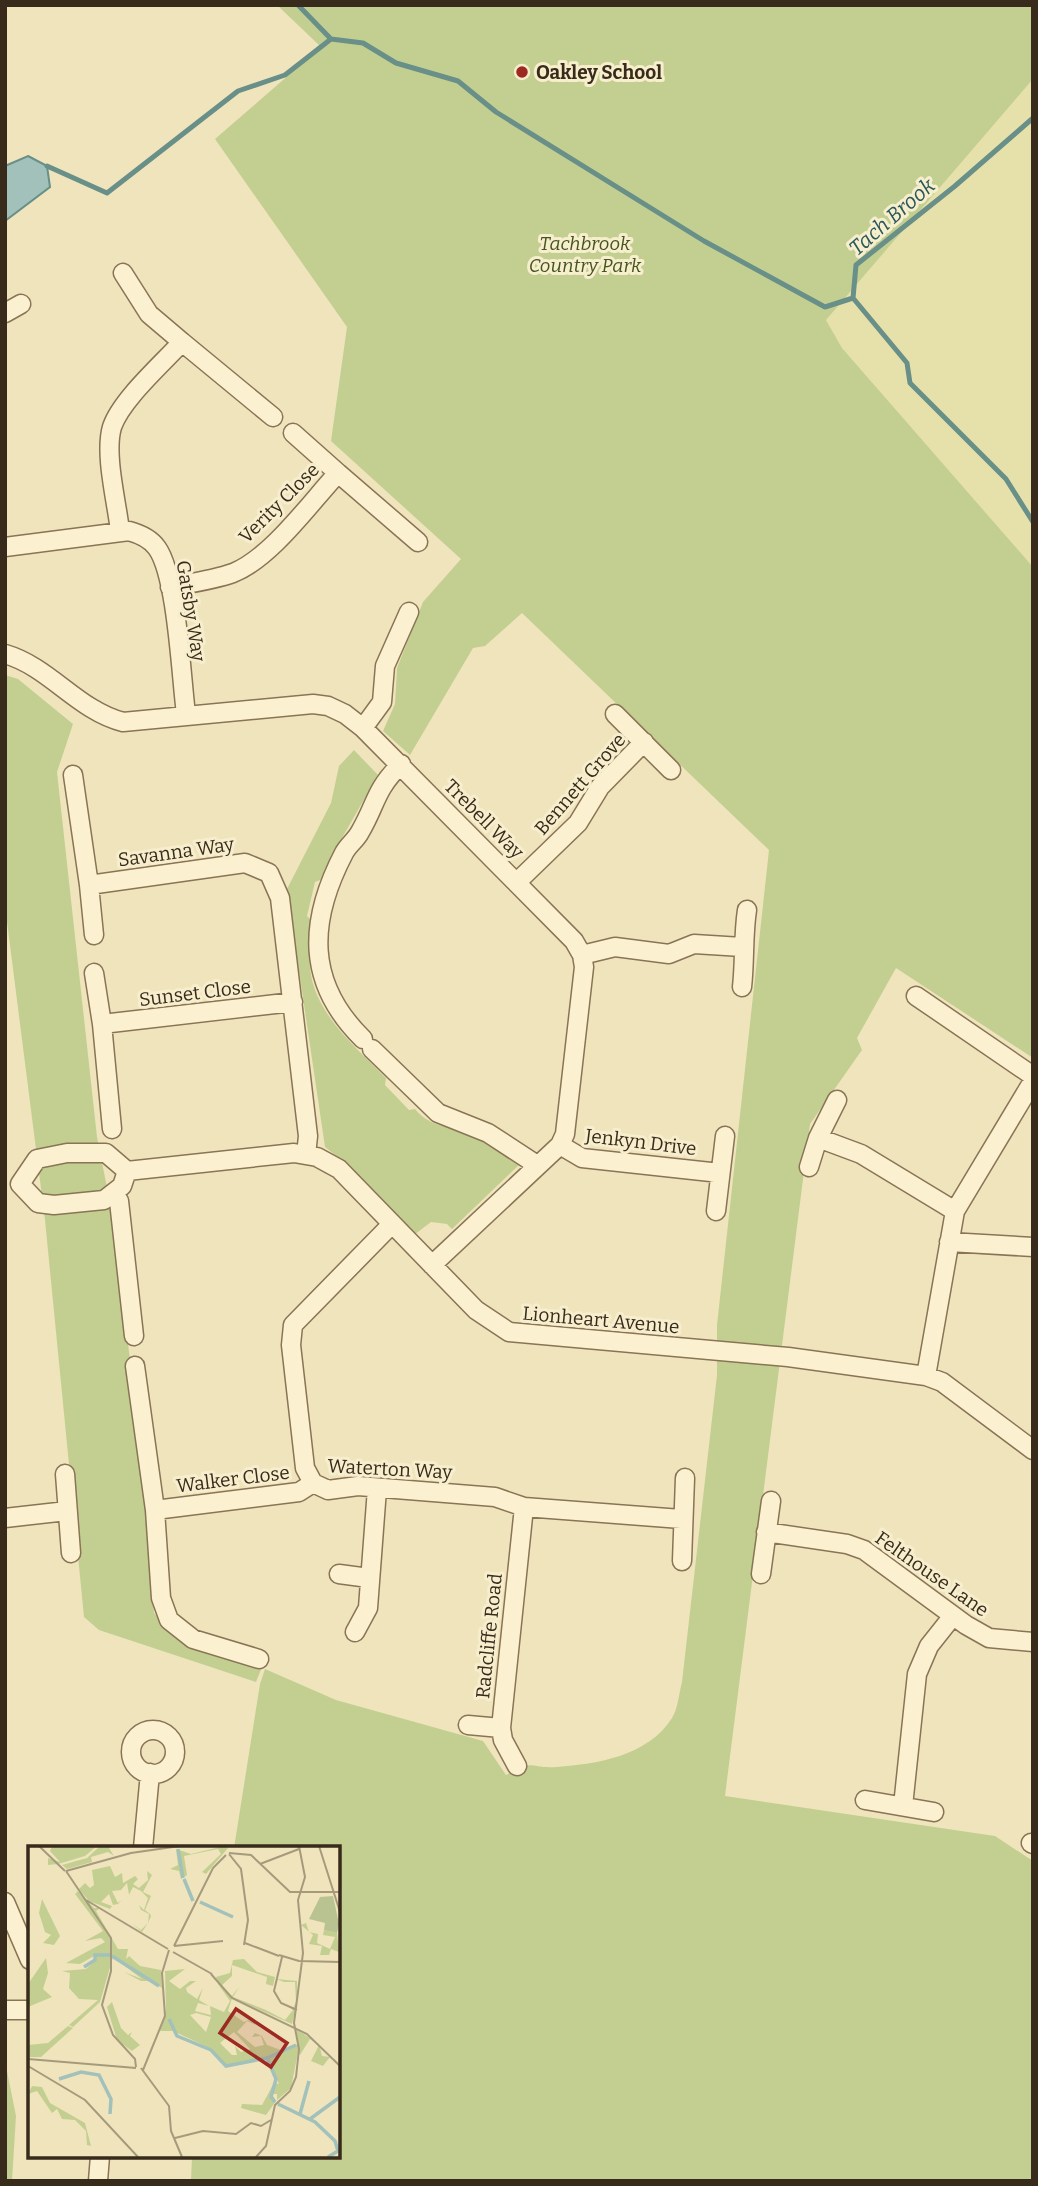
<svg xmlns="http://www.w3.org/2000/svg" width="1038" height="2186" viewBox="0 0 1038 2186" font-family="Bitter,serif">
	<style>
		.farmland { fill: #e6e0aa }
		.green { fill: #c3cf91 }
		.water { fill: #a1c1ba; stroke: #688f88; stroke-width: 2 }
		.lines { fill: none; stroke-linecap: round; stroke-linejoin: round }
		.stream { stroke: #688f88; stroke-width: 5 }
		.street-casing { stroke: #897455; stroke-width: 21 }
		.street { stroke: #fbf1d1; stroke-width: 18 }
		.poi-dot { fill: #9c2922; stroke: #f7eecd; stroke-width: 2.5 }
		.labels { text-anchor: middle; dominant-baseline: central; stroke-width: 6; stroke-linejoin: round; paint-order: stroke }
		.poi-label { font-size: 19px; font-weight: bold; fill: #382b1b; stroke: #f7eecd; text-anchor: start }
		.park-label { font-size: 19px; font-style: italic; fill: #455520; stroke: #f7eecd }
		.street-label { font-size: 19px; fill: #382b1b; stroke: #f7eecd }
		.water-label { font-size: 21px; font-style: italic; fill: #295858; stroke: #f7eecd }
		.inset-river { fill: none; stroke: #a1c1ba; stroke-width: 3.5 }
		.inset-road { fill: none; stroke: #a69a7c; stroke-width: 2 }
		.view { fill: #9c2922; fill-opacity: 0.15; stroke: #9c2922; stroke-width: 3.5 }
		.inset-edge { fill: none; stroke: #382b1b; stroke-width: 3.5 }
	</style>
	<rect width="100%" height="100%" fill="#f0e4bd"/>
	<path class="farmland" d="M1033 79V567L842 348 826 320Z"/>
	<path class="green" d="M277 5H1033V79L826 320 842 348 1033 567V1058L896 968 857 1038 862 1050 810 1124 725 1796 995 1836 1033 1861V2181H191L192 2156H338V1848H234L260 1684 265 1669 336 1700 483 1741 506 1775C534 1758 529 1769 557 1767 597 1764 648 1756 672 1718 678 1709 679 1693 682 1682L717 1375V1325L769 850 522 613 485 646 473 648 410 755 383 731 395 704 397 668 423 602 461 559 331 441 347 327 215 139 321 47Z
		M5 675 18 679 73 724 57 772 97 1137 112 1213 143 1466 154 1613 175 1635 262 1667 256 1682 99 1630 84 1617 45 1220 5 906Z
		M354 750 378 775 334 852 323 879 315 882 307 916 311 920C311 938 308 958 311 975 319 1018 357 1048 386 1078L385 1085 409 1110 415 1109C431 1129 452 1125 473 1135 489 1142 505 1154 520 1164L452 1229 447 1224 431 1222 414 1235 344 1162 325 1147 287 889 331 803 339 766Z
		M5 2061 16 2116 12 2181H5Z"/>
	<path class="water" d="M28 156 47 166 50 187 5 221V166Z"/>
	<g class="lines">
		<path class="stream" d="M298 5 331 39 363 43 396 63 458 81 496 112 704 241 825 307 853 298
			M1033 118 955 186 856 265 853 298 907 363 910 383 1006 479 1033 522
			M47 166 107 193 238 91 285 75 331 39"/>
		<defs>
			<path id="street" d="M123 273 149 314 182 342
				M5 313 21 304
				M293 433 338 473
				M120 531C117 503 104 454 112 427 121 400 162 364 182 342L273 417
				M5 547 129 531C140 534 150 538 157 548 177 576 181 676 186 714
				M170 587C191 583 213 580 233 573 271 558 310 503 338 473L418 542
				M5 654C50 667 77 710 123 722L313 704 328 706 345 714 363 728 574 941 582 955 584 967 565 1134 560 1145 432 1265
				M615 714 671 770
				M363 728 382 702 385 666 409 612
				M73 775 89 885
				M517 882 578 823 600 787 644 742
				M94 935 89 885 245 863 269 873 280 898 308 1136 306 1155
				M582 955 615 947 669 954 694 944 742 947
				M94 973 102 1024
				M742 987C745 961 743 936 747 910
				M916 996 1033 1076
				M363 1039C306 983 308 922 344 853 348 845 356 840 360 832 377 803 374 791 401 764
				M372 1049 438 1113 488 1133 537 1165
				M112 1129 102 1024 293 1002
				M818 1138 861 1154 955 1211
				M560 1145 582 1158 720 1173
				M809 1167 818 1138 837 1100
				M127 1171 294 1153 317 1157 339 1169 476 1310 509 1332 788 1357 926 1376 942 1382 1033 1450
				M20 1184 38 1203 54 1205 104 1200 122 1186 127 1171
				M20 1184 37 1159 67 1153H106L127 1171
				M114 1194 119 1201 134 1336
				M716 1211 725 1136
				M392 1224 293 1325 291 1345 305 1468 313 1483 328 1490 358 1486 495 1497 524 1507 681 1519
				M949 1242 1033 1247
				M135 1366 155 1510 161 1598 169 1620 193 1639 259 1659
				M926 1376 955 1211 1033 1081
				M65 1474 71 1553
				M155 1510 299 1492 313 1483
				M5 1518 67 1511
				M766 1532 847 1544 864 1550 966 1625 989 1638 1033 1642
				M682 1561 685 1478
				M339 1574 369 1578
				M761 1574 771 1501
				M355 1632 368 1608 377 1489
				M468 1725 501 1728
				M131 1752a22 22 0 1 1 44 0a22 22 0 1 1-44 0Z
				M517 1766 503 1740 501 1728 524 1507
				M865 1800 934 1812
				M903 1806 917 1674 929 1646 952 1617
				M1031 1843 1033 1844
				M143 1848 150 1773
				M5 1902 30 1960
				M5 2010H30
				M98 2181 100 2156"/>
		</defs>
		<use href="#street" class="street-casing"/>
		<use href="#street" class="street"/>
	</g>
	<circle class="poi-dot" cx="522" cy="72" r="7"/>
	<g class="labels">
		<g class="poi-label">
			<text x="536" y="72">Oakley School</text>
		</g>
		<g class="park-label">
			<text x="585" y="243">Tachbrook<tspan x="585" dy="22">Country Park</tspan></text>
		</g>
		<g class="street-label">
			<text transform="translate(279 503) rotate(-45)">Verity Close</text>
			<text transform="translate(191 611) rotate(81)">Gatsby Way</text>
			<text transform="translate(580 784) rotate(-49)">Bennett Grove</text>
			<text transform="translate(484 819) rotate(45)">Trebell Way</text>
			<text transform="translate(176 852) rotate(-8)">Savanna Way</text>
			<text transform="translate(195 993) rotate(-7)">Sunset Close</text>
			<text transform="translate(641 1142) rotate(7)">Jenkyn Drive</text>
			<text transform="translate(601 1320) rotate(5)">Lionheart Avenue</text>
			<text transform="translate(390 1469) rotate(3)">Waterton Way</text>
			<text transform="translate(233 1479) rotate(-7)">Walker Close</text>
			<text transform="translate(932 1574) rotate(35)">Felthouse Lane</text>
			<text transform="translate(489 1636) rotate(-84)">Radcliffe Road</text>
		</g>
		<g class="water-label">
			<text transform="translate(892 217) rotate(-41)">Tach Brook</text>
		</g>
	</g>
	<g transform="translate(28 1846)">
		<rect width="312" height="312" fill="#f0e4bd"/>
		<path d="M24 0H69L57 10 30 18 20 19V12L32 16 22 5ZM72 0H85L81 2 86 10 80 6 63 11 64 16 39 23 34 19 59 12ZM196 0 200 2 178 28 174 26 193 8 190 3 156 10 159 29 153 33 151 25 142 23 150 19 148 3 163 8ZM82 20 87 31 94 27 95 37 107 30 110 33 105 38 111 42 120 34 119 25 124 29 115 46 123 50 117 64 122 68 123 70 120 77 114 86 105 78 113 84 120 77 121 68 113 64 111 59 116 64 120 52 113 45 105 41 101 49 99 37 93 44 84 45 90 57 94 54 90 58 85 59 81 48 73 56 84 60 82 63 61 55 51 43 57 37 62 42 66 39 64 24ZM50 45 66 62H72L68 65 90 103H100L98 113 101 110 112 120 133 124 134 142 123 135H113L96 126 114 133 85 111 72 156 45 181 41 179 70 154 51 153 41 142 42 127 34 125 58 123 68 114 66 110 52 118 38 117 77 96 73 92 57 95 75 85 47 48ZM14 53 32 90 26 99 15 97 23 89 17 86 11 67ZM278 77 281 86 290 88 289 97 302 103 307 91 295 89 296 84 309 87 311 106 303 103 301 109H292L294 100 281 98 285 89 273 79ZM18 112 20 127 15 143 24 151 0 161V138ZM216 113 229 126 247 131 245 140 238 138 239 131 204 119V130L193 140 204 150 211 141 205 151 238 164 257 174 265 164 259 159 265 162 268 156 267 136H256L248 133 269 135V158L264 178 204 152 200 165 216 176 220 174 253 190 219 175 209 186 227 201 236 199 233 190 224 191 227 187 234 190 239 199 253 204 270 198 271 203 268 183 291 198 294 210 302 211 295 220 283 215 291 199 282 193 272 209 270 206 263 242 249 254V248H244L248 255 238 269 213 262 214 258 234 259 246 237 251 238 238 211 198 220 184 203 145 185H132L138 163 137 125 157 123 141 135 152 143 162 135H168L158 142 159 146 169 153 175 142 171 154 181 160 170 157 167 165 183 169 182 160 196 166 202 155 190 138 188 131 202 127 205 114ZM168 167 183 171 178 186 162 169ZM206 186 222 203 213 206 207 200 209 209H204L192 197ZM84 156 93 182 100 189 104 186 102 190 112 199 104 205 89 194 79 161ZM40 180 45 182 13 211H0V199L20 197ZM4 240 14 241 22 257 57 277 63 300 59 299 58 285 47 274 34 273 29 263 24 267 9 245 0 248Z" fill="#c3cf91" fill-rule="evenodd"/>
		<path d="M305 50 311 78 309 87 296 84 297 77 281 73 292 51Z" fill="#b9c391"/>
		<path class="inset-river" d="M150 3 155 32M156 33 165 55M172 56 205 71M84 110 131 140M56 121 67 114V109H82M141 173 149 190 183 204 198 220 239 212 268 199M239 212 248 233 243 251 247 256M31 233 53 226 71 229 83 253 82 268M250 258 287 276 307 295 310 305 300 311M272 268 281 235M282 273 312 251"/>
		<path class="inset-road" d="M11 0 37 25M291 0 312 66M201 7 223 9 262 46H312M201 8 213 23 220 74 216 99M232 18 271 3M38 25 83 92V125L74 159 85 189 107 213 108 221M38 25 103 7 152 0M58 54 140 103M217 97 251 110M146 100 195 95M146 100 185 22 198 9M145 106 184 128M251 109 271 115 312 116M254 111 246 145 253 157 269 164M183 128 204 152 279 188 312 220M0 213 108 222M0 220 57 254 110 311M113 222 141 260 143 285 154 311M115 224 137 170 134 127 141 104M147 292 175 285 208 288 223 277 233 280 243 274M228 311 238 300 247 259 262 245 268 231 271 203 266 177 275 107 270 54 277 31 271 0"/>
		<path class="view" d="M208 163 259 197 243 221 192 187Z"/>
		<rect width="312" height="312" class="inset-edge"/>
	</g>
	<rect width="1038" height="2186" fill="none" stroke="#382b1b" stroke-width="14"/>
</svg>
